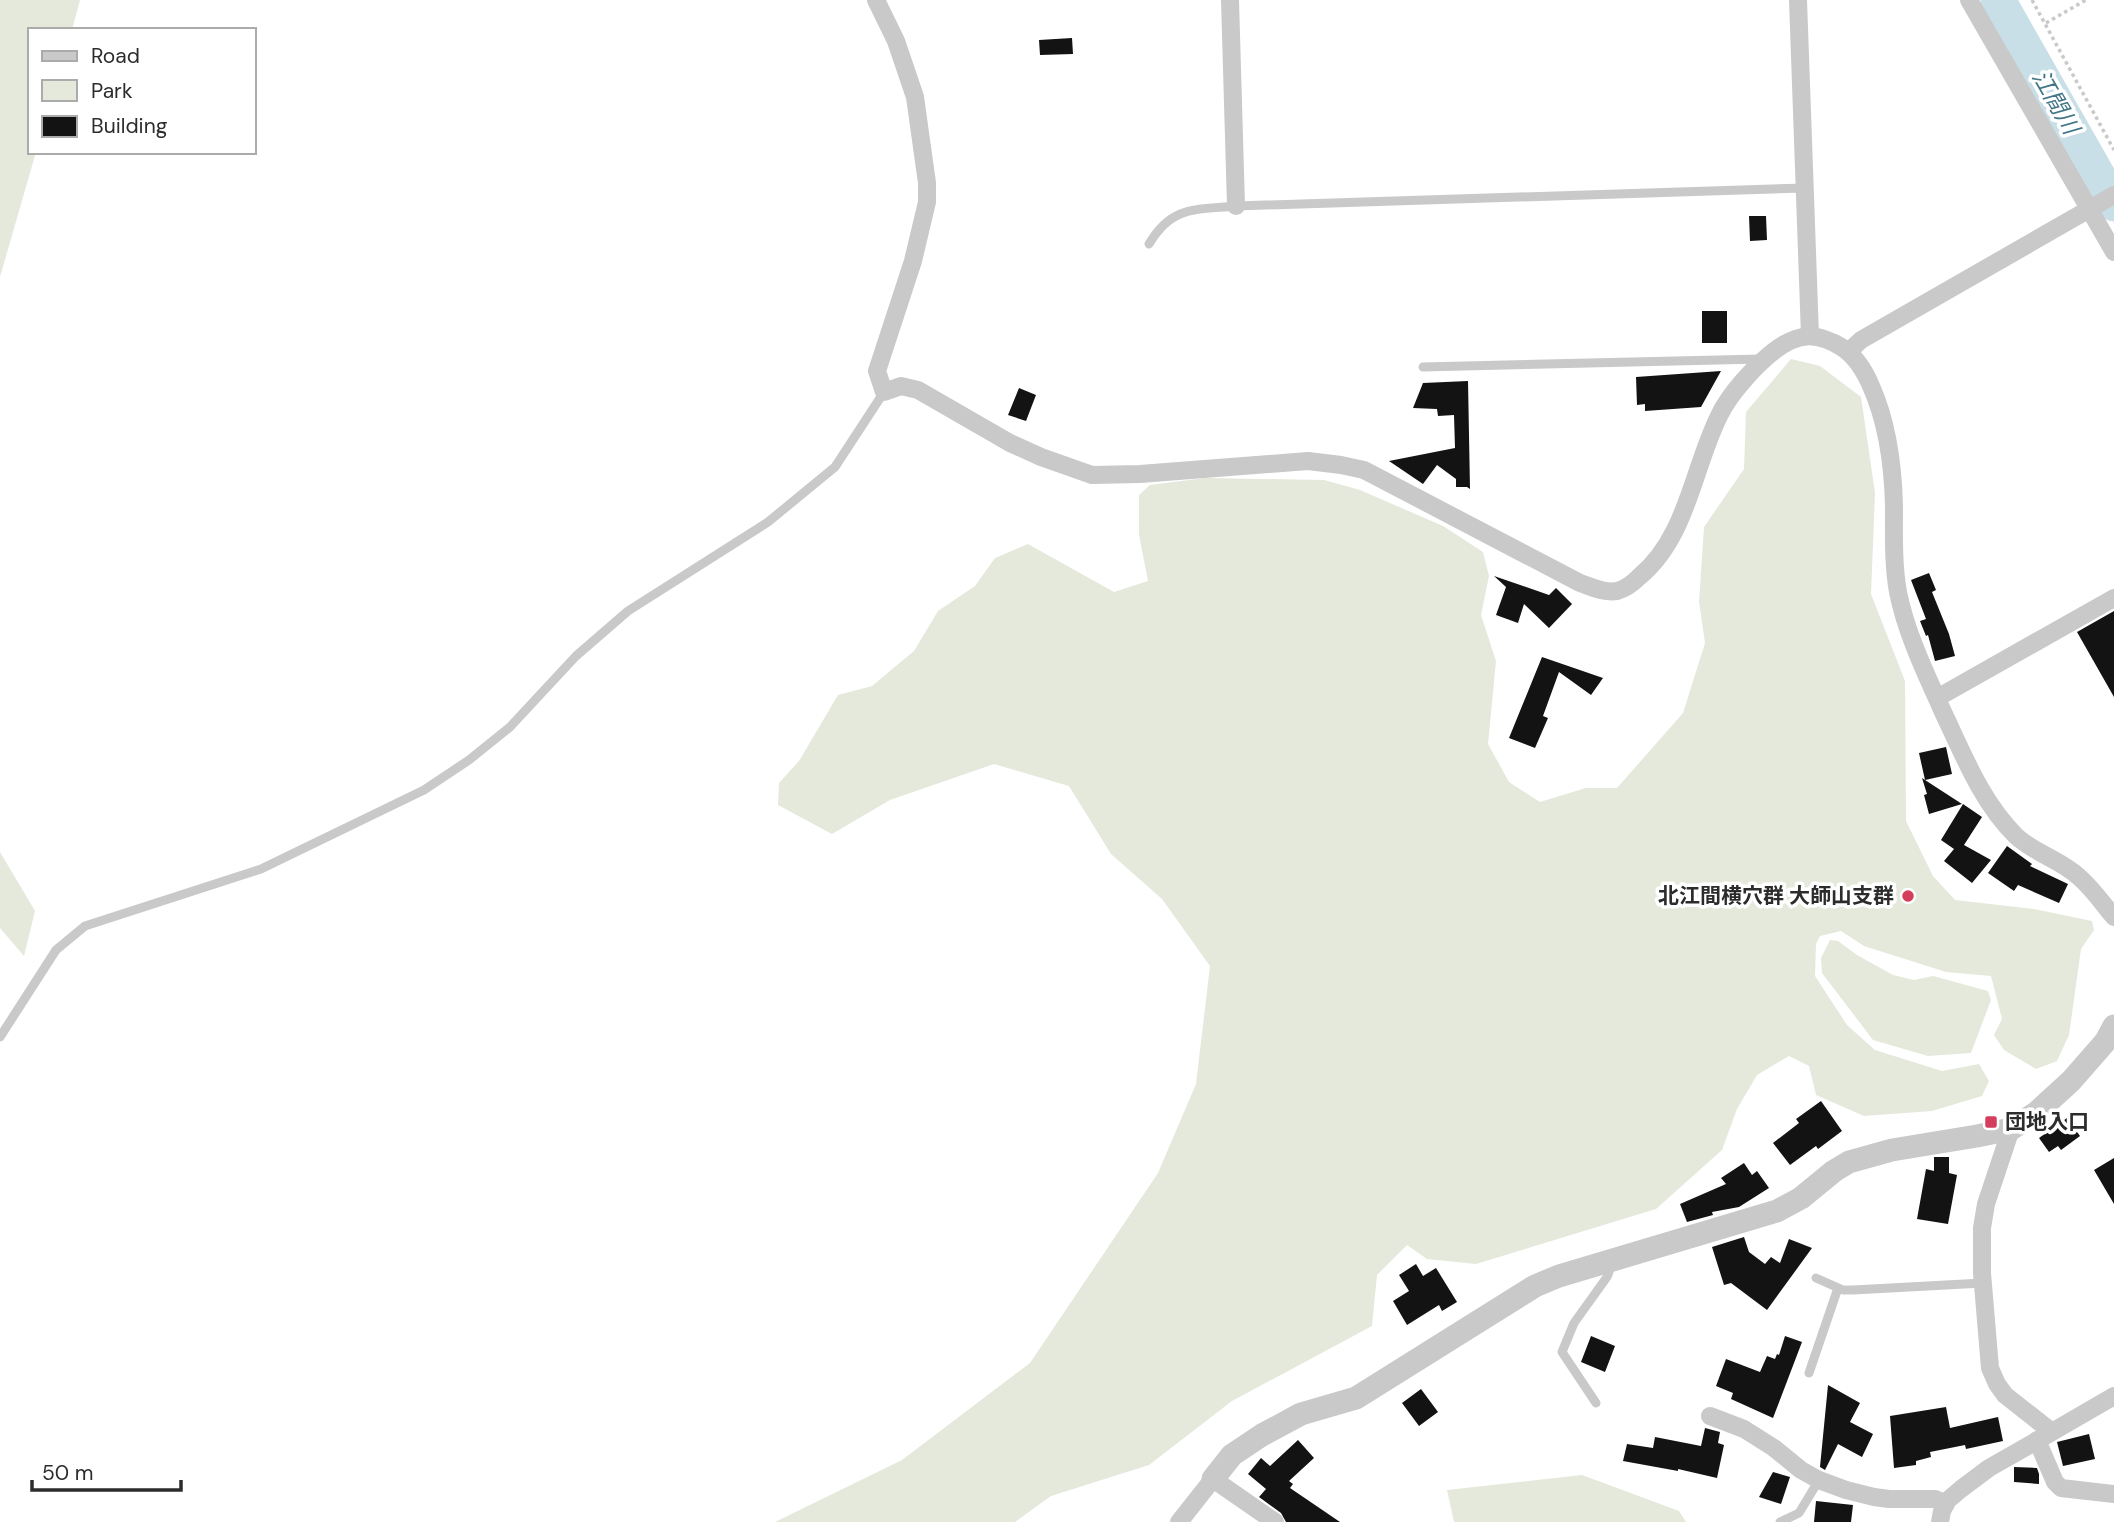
<svg xmlns="http://www.w3.org/2000/svg" width="2114" height="1522" viewBox="0 0 2114 1522" font-family="'DM Sans','Noto Sans JP',sans-serif">
	<style>
		.green { fill: #e4e9db }
		.lines { fill: none; stroke-linecap: round; stroke-linejoin: round }
		.river { stroke: #c8dfe8; stroke-width: 35 }
		.building { fill: #131313 }
		.path { stroke: #c9c9c9; stroke-width: 3.5; stroke-dasharray: 3.5 3.5; stroke-linecap: butt }
		.service { stroke: #c9c9c9; stroke-width: 9 }
		.minor { stroke: #c9c9c9; stroke-width: 18 }
		.tertiary { stroke: #c9c9c9; stroke-width: 23 }
		.poi-dot { fill: #d53d5c; stroke: #fff; stroke-width: 2.5 }
		.labels { text-anchor: middle; dominant-baseline: central; stroke-width: 7; stroke-linejoin: round; paint-order: stroke }
		.poi-label { font-size: 21px; font-weight: bold; fill: #2c2c2c; stroke: #fff; text-anchor: end }
		.water-label { font-size: 23px; font-style: italic; fill: #427587; stroke: #fff }
	</style>
	<rect width="100%" height="100%" fill="#fff"/>
	<path class="green" d="M0 0H80L72 30H30V152H36L0 277Z
		M1791 359 1820 366 1861 397 1875 493 1871 594 1905 681 1906 821 1933 876 1955 900 2034 909 2092 921 2094 930 2081 949 2069 1035 2057 1061 2036 1069 2004 1050 1994 1035 2002 1019 1991 976 1946 972 1864 946 1841 931 1820 936 1816 944 1815 976 1847 1025 1875 1050 1942 1071 1979 1064 1989 1081 1982 1096 1932 1111 1864 1116 1816 1095 1809 1066 1789 1056 1757 1075 1737 1109 1722 1150 1656 1209 1476 1264 1427 1259 1407 1245 1377 1275 1372 1326 1232 1401 1149 1465 1051 1496 1015 1522H775L902 1460 1030 1363 1158 1173 1196 1084 1210 966 1162 899 1111 854 1069 786 994 764 890 800 832 834 778 805 779 783 799 761 838 695 872 686 914 651 938 611 975 586 995 558 1028 544 1114 592 1148 581 1139 535V495L1150 485 1205 478 1324 480 1360 490 1443 526 1483 552 1489 576 1481 615 1496 661 1488 744 1509 782 1540 802 1586 788H1617L1683 713 1705 643 1699 602 1704 527 1744 469 1746 412Z
		M0 852 35 911 24 956 0 928Z
		M1830 940 1838 941 1857 955 1893 975 1914 980 1933 976 1988 991 1991 1000 1971 1053 1928 1056 1873 1040 1822 973 1821 958Z
		M1582 1475 1679 1511 1686 1522H1454L1447 1490Z"/>
	<g class="lines">
		<path class="river" d="M1998 0 2114 204"/>
	</g>
	<path class="building" d="M1072 38 1073 54 1040 55 1039 40Z
		M1749 216H1766L1767 240 1750 241Z
		M1702 311H1727V343H1702Z
		M1721 371 1701 407 1645 411V404L1637 405 1636 377Z
		M1468 381 1470 489 1467 487H1456V479L1437 465 1423 484 1389 461 1455 448 1454 415 1438 416 1437 409 1413 408 1423 383Z
		M1019 388 1036 395 1026 421 1008 415Z
		M1929 573 1936 590 1932 592 1949 634 1955 656 1935 661 1928 635 1926 636 1920 621 1926 619 1911 580Z
		M1494 576 1549 595 1556 588 1572 604 1549 628 1524 604 1518 623 1496 615 1506 587Z
		M2114 611V697L2077 632Z
		M1542 657 1603 678 1591 695 1559 672 1543 716 1548 718 1535 748 1509 738Z
		M1946 747 1952 774 1925 780 1962 804 1929 814 1924 795 1927 794 1922 778 1925 780 1919 753Z
		M1963 804 1982 817 1964 845 1991 860 1972 883 1944 861 1954 849 1941 840Z
		M2007 846 2032 864 2030 866 2068 884 2059 903 2018 885 2014 891 1988 873Z
		M1821 1101 1842 1131 1818 1149 1816 1146 1790 1165 1773 1143 1799 1123 1796 1119Z
		M2067 1118 2080 1136 2061 1150 2058 1146 2049 1152 2039 1138Z
		M1934 1157H1949V1173L1957 1175 1948 1224 1917 1219 1926 1169 1934 1171Z
		M2114 1158V1204L2094 1170Z
		M1744 1163 1752 1175 1757 1171 1769 1188 1739 1207 1712 1212 1713 1215 1687 1222 1680 1204 1726 1184 1721 1178Z
		M1744 1237 1749 1252 1765 1264 1771 1257 1780 1263 1789 1239 1812 1248 1767 1310 1731 1283 1724 1285 1712 1247Z
		M1416 1264 1423 1276 1436 1268 1457 1302 1442 1311 1439 1305 1407 1325 1393 1301 1409 1291 1399 1275Z
		M1591 1336 1615 1346 1605 1372 1581 1362Z
		M1785 1336 1802 1342 1773 1418 1731 1399 1733 1393 1716 1386 1726 1359 1760 1372 1767 1356 1775 1359 1777 1354 1779 1355Z
		M1828 1385 1860 1403 1850 1422 1873 1434 1862 1457 1838 1444 1825 1470 1820 1467Z
		M1421 1389 1438 1412 1419 1426 1402 1403Z
		M1946 1407 1950 1428 1998 1417 2003 1441 1966 1449 1965 1445 1930 1452 1931 1457 1916 1461V1465L1894 1468 1890 1416Z
		M1705 1428 1720 1432 1718 1443 1724 1445 1717 1478 1678 1469V1471L1623 1461 1627 1444 1653 1448 1655 1437 1701 1446Z
		M2089 1434 2095 1459 2063 1466 2057 1442Z
		M1298 1440 1314 1458 1289 1481 1293 1484 1290 1488 1340 1522H1286L1281 1513 1259 1497 1266 1489 1248 1474 1261 1458 1270 1466Z
		M2014 1467 2037 1468 2039 1474V1484L2014 1482Z
		M1773 1472 1790 1477 1781 1504 1759 1497Z
		M1816 1501 1853 1505 1851 1522H1814Z"/>
	<g class="lines">
		<path class="path" d="M2032 0 2114 150
			M2046 23 2086 0"/>
		<path class="service" d="M1149 244C1172 205 1196 210 1236 206L1805 188
			M1423 367 1761 359
			M0 1037 56 950 85 926 261 869 424 790 469 760 510 727 576 656 628 611 768 522 835 467 884 392
			M1816 1278 1843 1290H1853L1983 1283
			M1809 1373 1838 1288
			M1596 1403 1562 1352 1574 1323 1607 1277 1609 1272V1261
			M1780 1522 1799 1513 1819 1480"/>
		<path class="minor" d="M876 0 896 41 915 97 927 183V202L913 261 877 371 884 392 901 386 918 390 1010 443 1041 457 1092 475 1140 474 1308 461 1341 465 1364 470 1580 583C1592 587 1604 593 1617 591 1625 589 1633 583 1639 577 1687 538 1693 468 1719 416 1729 394 1756 365 1774 351 1799 332 1817 332 1843 348 1856 357 1865 372 1871 386 1888 424 1893 465 1894 506 1894 535 1893 564 1898 592 1906 633 1926 674 1943 712 1964 756 1981 801 2016 836 2034 853 2061 860 2079 877 2092 888 2103 904 2114 917
			M1230 0 1236 206
			M1798 0 1810 336
			M1969 0 2114 252
			M1848 352 1861 340 2114 195
			M1937 698 2114 598
			M2011 1129 1986 1204 1982 1228V1273L1990 1368 1997 1384 2005 1395 2052 1432 2114 1396
			M1710 1416 1744 1429 1774 1448 1801 1470 1819 1480 1846 1490 1874 1497 1889 1499H1935L1946 1504
			M2037 1440 2055 1482 2061 1488 2114 1494
			M1179 1522 1213 1479 1275 1522
			M1940 1522 1942 1511 1948 1500 1961 1489 1989 1468 2052 1432"/>
		<path class="tertiary" d="M1213 1479 1232 1455 1262 1435 1301 1414 1356 1398 1535 1286 1559 1276 1777 1211 1801 1198 1834 1171 1849 1162 1892 1150 1977 1136 2011 1129 2036 1113 2071 1081 2106 1041 2114 1026"/>
	</g>
	<g class="poi-dot">
		<circle cx="1908" cy="896" r="7"/>
		<rect x="1984" y="1115" width="14" height="14" rx="3.5"/>
	</g>
	<g class="labels">
		<g class="poi-label">
			<text x="1894" y="896">北江間横穴群 大師山支群</text>
			<text x="2005" y="1122" text-anchor="start">団地入口</text>
		</g>
		<g class="water-label">
			<text transform="translate(2056 102) rotate(60)">江間川</text>
		</g>
	</g>
	<rect x="28" y="28" width="228" height="126" fill="#ffffff" stroke="#ababab" stroke-width="2"/>
	<rect x="42" y="51" width="35" height="10" fill="#c9c9c9" stroke="#ababab" stroke-width="2"/>
	<text x="91" y="63" font-size="21" fill="#2c2c2c">Road</text>
	<rect x="42" y="80" width="35" height="21" fill="#e4e9db" stroke="#ababab" stroke-width="2"/>
	<text x="91" y="98" font-size="21" fill="#2c2c2c">Park</text>
	<rect x="42" y="116" width="35" height="21" fill="#131313" stroke="#ababab" stroke-width="2"/>
	<text x="91" y="133" font-size="21" fill="#2c2c2c">Building</text>
	<path d="M32 1480v10h149v-10" fill="none" stroke="#2c2c2c" stroke-width="3.5"/>
	<text x="42" y="1480" font-size="21" fill="#2c2c2c" stroke="#ffffff" stroke-width="5" paint-order="stroke">50 m</text>
</svg>
